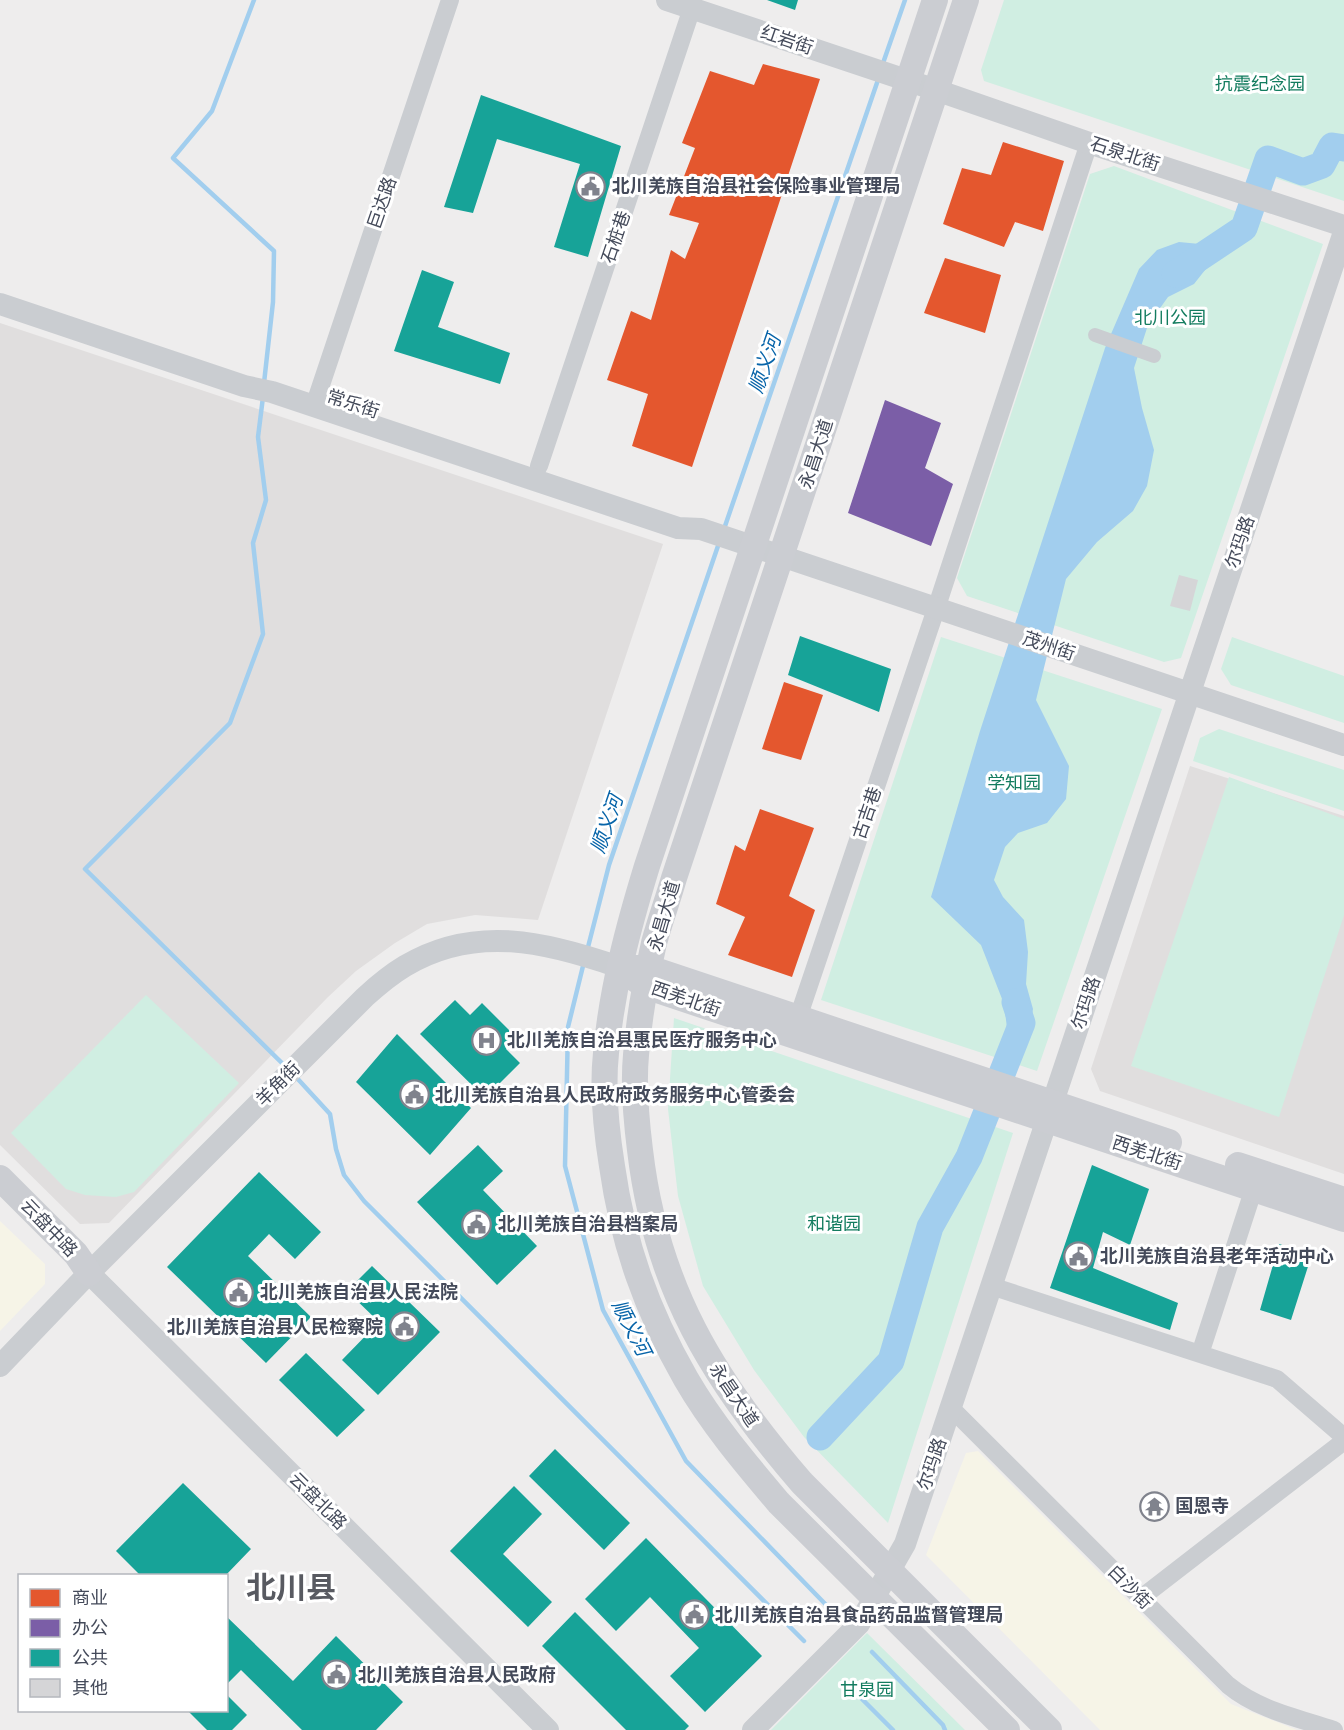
<svg xmlns="http://www.w3.org/2000/svg" width="1344" height="1730" viewBox="0 0 1344 1730" font-family="Jost,'Noto Sans SC',sans-serif">
	<style>
		.commercial { fill: #f6f4e7 }
		.education { fill: #e0dede }
		.green { fill: #d0eee2 }
		.water { fill: #a2ceee }
		.shops { fill: #e4572e }
		.offices { fill: #7b5ea7 }
		.public { fill: #17a398 }
		.lines { fill: none; stroke-linecap: round; stroke-linejoin: round }
		.stream { stroke: #a2ceee; stroke-width: 4.5 }
		.river { stroke: #a2ceee; stroke-width: 27 }
		.building { fill: #d5d5d7 }
		.pedestrian { stroke: #cacdd1; stroke-width: 14 }
		.minor { stroke: #cacdd1; stroke-width: 18 }
		.tertiary { stroke: #cacdd1; stroke-width: 22 }
		.secondary { stroke: #cbcdd2; stroke-width: 26 }
		.labels { text-anchor: middle; dominant-baseline: central; stroke-width: 6; stroke-linejoin: round; paint-order: stroke }
		.street-label { font-size: 18px; fill: #444a5a; stroke: #fff }
		.park-label { font-size: 18px; fill: #137c5f; stroke: #fff }
		.poi-label { font-size: 18px; font-weight: bold; fill: #444a5a; stroke: #fff; text-anchor: start }
		.water-label { font-size: 20px; font-style: italic; fill: #0764a9; stroke: #fff }
		.town-label { font-size: 30px; font-weight: bold; fill: #585a61; stroke: #fff }
	</style>
	<rect width="100%" height="100%" fill="#eeeded"/>
	<path class="commercial" d="M0 1221 45 1264V1284L0 1331Z
		M978 1451 1231 1704 1297 1730H1100L926 1555 966 1453Z"/>
	<path class="education" d="M0 323 663 544 538 920 475 915 427 924 395 943 356 971 328 997 109 1223 80 1224 0 1145Z
		M1190 766 1344 816V1174L1100 1091 1091 1069Z"/>
	<path class="green" d="M1004 0H1344V201L984 81 981 70Z
		M1114 166 1323 244 1181 658 1164 662 967 596 957 578 1090 174Z
		M941 637 1162 709 1037 1071 821 1000Z
		M1232 637 1344 676V723L1231 685 1221 669Z
		M1219 729 1344 770V811L1193 761 1200 738Z
		M1229 777 1344 819V915L1279 1117 1131 1066Z
		M146 995 239 1083 134 1192 116 1197 85 1195 66 1189 11 1133Z
		M674 1018 1013 1133 888 1523 804 1437 754 1370 703 1286 678 1196 668 1109Z
		M867 1633 965 1730H771Z"/>
	<path class="water" d="M1179 242 1200 244 1209 265 1194 284 1168 297 1148 325 1134 368 1142 408 1154 450 1147 486 1133 511 1097 542 1066 579 1036 700 1069 766 1066 799 1047 823 1018 833 1005 847 994 880 1003 897 1024 920 1028 952 1026 984 1033 1009 1028 1038 1008 1036 1004 1004 981 945 931 897 980 731 1105 348 1139 269 1157 250Z"/>
	<path class="shops" d="M763 64 820 79 692 467 632 446 648 394 607 380 631 311 651 320 671 250 685 259 699 223 669 215 695 148 682 143 710 71 754 85Z
		M1003 142 1064 161 1043 231 1015 222 1004 247 943 224 962 168 991 175Z
		M945 258 1001 275 985 333 924 313Z
		M784 682 823 695 801 760 762 749Z
		M760 809 814 828 789 896 815 910 792 977 728 955 745 917 716 904 735 845 745 851Z"/>
	<path class="offices" d="M885 400 941 423 925 468 953 484 931 546 848 513Z"/>
	<path class="public" d="M767 0H798L795 10Z
		M481 95 621 146 588 257 554 247 580 164 497 139 473 213 444 207Z
		M422 270 454 282 438 327 510 353 500 384 394 351Z
		M800 636 891 669 879 712 788 675Z
		M455 1000 470 1015 482 1003 517 1038 506 1049 520 1063 485 1098 420 1034Z
		M397 1034 471 1108 430 1155 356 1082Z
		M478 1145 503 1171 483 1190 537 1246 497 1285 417 1202Z
		M1092 1165 1149 1189 1130 1245 1103 1232 1093 1268 1178 1303 1170 1330 1050 1288Z
		M259 1172 321 1232 295 1259 269 1234 248 1256 311 1317 266 1363 167 1267Z
		M1279 1244 1312 1254 1291 1320 1260 1310Z
		M372 1266 440 1332 378 1395 342 1360 379 1322 347 1291Z
		M306 1353 365 1410 337 1437 279 1380Z
		M555 1449 630 1523 604 1550 529 1476Z
		M183 1483 251 1549 225 1576H141L116 1551Z
		M514 1486 542 1514 503 1554 552 1602 528 1627 450 1551Z
		M646 1538 762 1656 705 1712 670 1676 699 1648 650 1597 616 1631 585 1599Z
		M575 1612 689 1726 685 1730H626L542 1646Z
		M226 1616 293 1681 336 1636 403 1702 376 1730H302L241 1670 226 1685V1663L228 1661 226 1660Z
		M226 1694 247 1715 232 1730H207L187 1710H226Z"/>
	<g class="lines">
		<path class="stream" d="M254 0 212 111 173 158 274 251 273 302 264 383
			M882 66 905 0
			M263 397 258 437 266 500 253 543 263 634 230 723 85 869 286 1067
			M724 529 879 77
			M587 951 609 865 719 543
			M584 962 568 1027 565 1166 603 1310 686 1461 833 1612
			M296 1077 330 1114 336 1149 344 1175 364 1201 804 1641
			M872 1652 943 1725 945 1730
			M844 1681 893 1730"/>
		<path class="river" d="M1175 274 1244 228 1268 159 1303 172 1322 165 1332 146 1344 148
			M820 1437 891 1361 930 1227 969 1157 1022 1023 1015 1002"/>
	</g>
	<path class="building" d="M1179 575 1198 580 1190 611 1170 606Z"/>
	<g class="lines">
		<path class="pedestrian" d="M1095 335 1154 356"/>
		<path class="minor" d="M314 406 450 0
			M539 466 692 8
			M798 1018 936 609 1089 143
			M991 1286 1277 1379 1344 1437
			M1200 1354 1254 1188
			M951 1408 1228 1685C1258 1710 1298 1718 1334 1730
			M1141 1598 1344 1441"/>
		<path class="tertiary" d="M667 0 936 90 1089 143 1344 226
			M0 304 244 386 272 392 678 528 701 529 1344 745
			M89 1273 548 1730
			M0 1366 89 1273 365 997C377 986 390 975 405 966 475 924 547 942 619 967
			M753 1730 859 1624 905 1544 1344 232"/>
		<path class="secondary" d="M935 0 647 866C628 928 612 988 606 1053 602 1090 606 1129 612 1166 623 1244 647 1311 686 1379 712 1424 746 1464 779 1503L1007 1730
			M966 0 674 878C668 899 660 921 654 943 646 979 639 1017 636 1055 633 1086 636 1118 640 1150 656 1287 713 1380 802 1483L1049 1730
			M634 968H649L1169 1142
			M631 976 645 986 1344 1219
			M1238 1165 1344 1200
			M0 1178 76 1254 89 1273"/>
	</g>
	<defs>
		<symbol id="civic-ring" viewBox="-11 -11 22 22"><circle r="9.5" fill="#fff" stroke="#80838d" stroke-width="1.5"/><path d="M-.6-6.5H3V-4.5H.6V-3L4-1V1h2V6H-6V1h2V-1L-.6-3ZM-1.2 2.5V6h2.4V2.5Z" fill="#80838d"/></symbol>
		<symbol id="hospital-ring" viewBox="-11 -11 22 22"><circle r="9.5" fill="#fff" stroke="#80838d" stroke-width="1.5"/><path d="M-5-5h3v3.5h4V-5h3V5h-3V1.5h-4V5h-3Z" fill="#80838d"/></symbol>
		<symbol id="temple-ring" viewBox="-11 -11 22 22"><circle r="9.5" fill="#fff" stroke="#80838d" stroke-width="1.5"/><path d="M0-6L5-2H3V0L6.5 2.5H4V6H1.5V3h-3V6H-4V2.5H-6.5L-3 0V-2H-5Z" fill="#80838d"/></symbol>
	</defs>
	<g fill-rule="evenodd">
		<use href="#civic-ring" x="574" y="170" width="33" height="33"/>
		<use href="#hospital-ring" x="470" y="1024" width="33" height="33"/>
		<use href="#civic-ring" x="398" y="1078" width="33" height="33"/>
		<use href="#civic-ring" x="460" y="1208" width="33" height="33"/>
		<use href="#civic-ring" x="1062" y="1240" width="33" height="33"/>
		<use href="#civic-ring" x="222" y="1276" width="33" height="33"/>
		<use href="#civic-ring" x="388" y="1310" width="33" height="33"/>
		<use href="#temple-ring" x="1138" y="1490" width="33" height="33"/>
		<use href="#civic-ring" x="678" y="1598" width="33" height="33"/>
		<use href="#civic-ring" x="320" y="1658" width="33" height="33"/>
	</g>
	<g class="labels">
		<g class="street-label">
			<text transform="translate(787 40) rotate(19)">红岩街</text>
			<text transform="translate(1125 154) rotate(18)">石泉北街</text>
			<text transform="translate(382 203) rotate(-71)">巨达路</text>
			<text transform="translate(616 237) rotate(-71)">石桩巷</text>
			<text transform="translate(353 404) rotate(18)">常乐街</text>
			<text transform="translate(816 454) rotate(-72)">永昌大道</text>
			<text transform="translate(1240 542) rotate(-71)">尔玛路</text>
			<text transform="translate(1049 646) rotate(19)">茂州街</text>
			<text transform="translate(867 813) rotate(-71)">古吉巷</text>
			<text transform="translate(664 916) rotate(-74)">永昌大道</text>
			<text transform="translate(686 999) rotate(19)">西羌北街</text>
			<text transform="translate(1086 1003) rotate(-72)">尔玛路</text>
			<text transform="translate(278 1084) rotate(-45)">羊角街</text>
			<text transform="translate(1147 1153) rotate(18)">西羌北街</text>
			<text transform="translate(49 1228) rotate(46)">云盘中路</text>
			<text transform="translate(734 1395) rotate(56)">永昌大道</text>
			<text transform="translate(932 1464) rotate(-71)">尔玛路</text>
			<text transform="translate(318 1501) rotate(45)">云盘北路</text>
			<text transform="translate(1130 1587) rotate(45)">白沙街</text>
		</g>
		<g class="park-label">
			<text x="1260" y="84">抗震纪念园</text>
			<text x="1170" y="318">北川公园</text>
			<text x="1014" y="783">学知园</text>
			<text x="834" y="1224">和谐园</text>
			<text x="867" y="1690">甘泉园</text>
		</g>
		<g class="poi-label">
			<text x="612" y="186">北川羌族自治县社会保险事业管理局</text>
			<text x="507" y="1040">北川羌族自治县惠民医疗服务中心</text>
			<text x="435" y="1095">北川羌族自治县人民政府政务服务中心管委会</text>
			<text x="498" y="1224">北川羌族自治县档案局</text>
			<text x="1100" y="1256">北川羌族自治县老年活动中心</text>
			<text x="260" y="1292">北川羌族自治县人民法院</text>
			<text x="383" y="1327" text-anchor="end">北川羌族自治县人民检察院</text>
			<text x="1175" y="1506">国恩寺</text>
			<text x="715" y="1615">北川羌族自治县食品药品监督管理局</text>
			<text x="358" y="1675">北川羌族自治县人民政府</text>
		</g>
		<g class="water-label">
			<text transform="translate(765 364) rotate(-71)">顺义河</text>
			<text transform="translate(607 824) rotate(-71)">顺义河</text>
			<text transform="translate(631 1328) rotate(63)">顺义河</text>
		</g>
		<g class="town-label">
			<text x="291" y="1587">北川县</text>
		</g>
	</g>
	<rect x="18" y="1574" width="210" height="138" fill="#ffffff" stroke="#b4b7bd" stroke-width="1.5"/>
	<rect x="30" y="1589" width="30" height="18" fill="#e4572e" stroke="#b4b7bd" stroke-width="1.5"/>
	<text x="72" y="1604" font-size="18" fill="#444a5a">商业</text>
	<rect x="30" y="1619" width="30" height="18" fill="#7b5ea7" stroke="#b4b7bd" stroke-width="1.5"/>
	<text x="72" y="1634" font-size="18" fill="#444a5a">办公</text>
	<rect x="30" y="1649" width="30" height="18" fill="#17a398" stroke="#b4b7bd" stroke-width="1.5"/>
	<text x="72" y="1664" font-size="18" fill="#444a5a">公共</text>
	<rect x="30" y="1679" width="30" height="18" fill="#d5d5d7" stroke="#b4b7bd" stroke-width="1.5"/>
	<text x="72" y="1694" font-size="18" fill="#444a5a">其他</text>
</svg>
